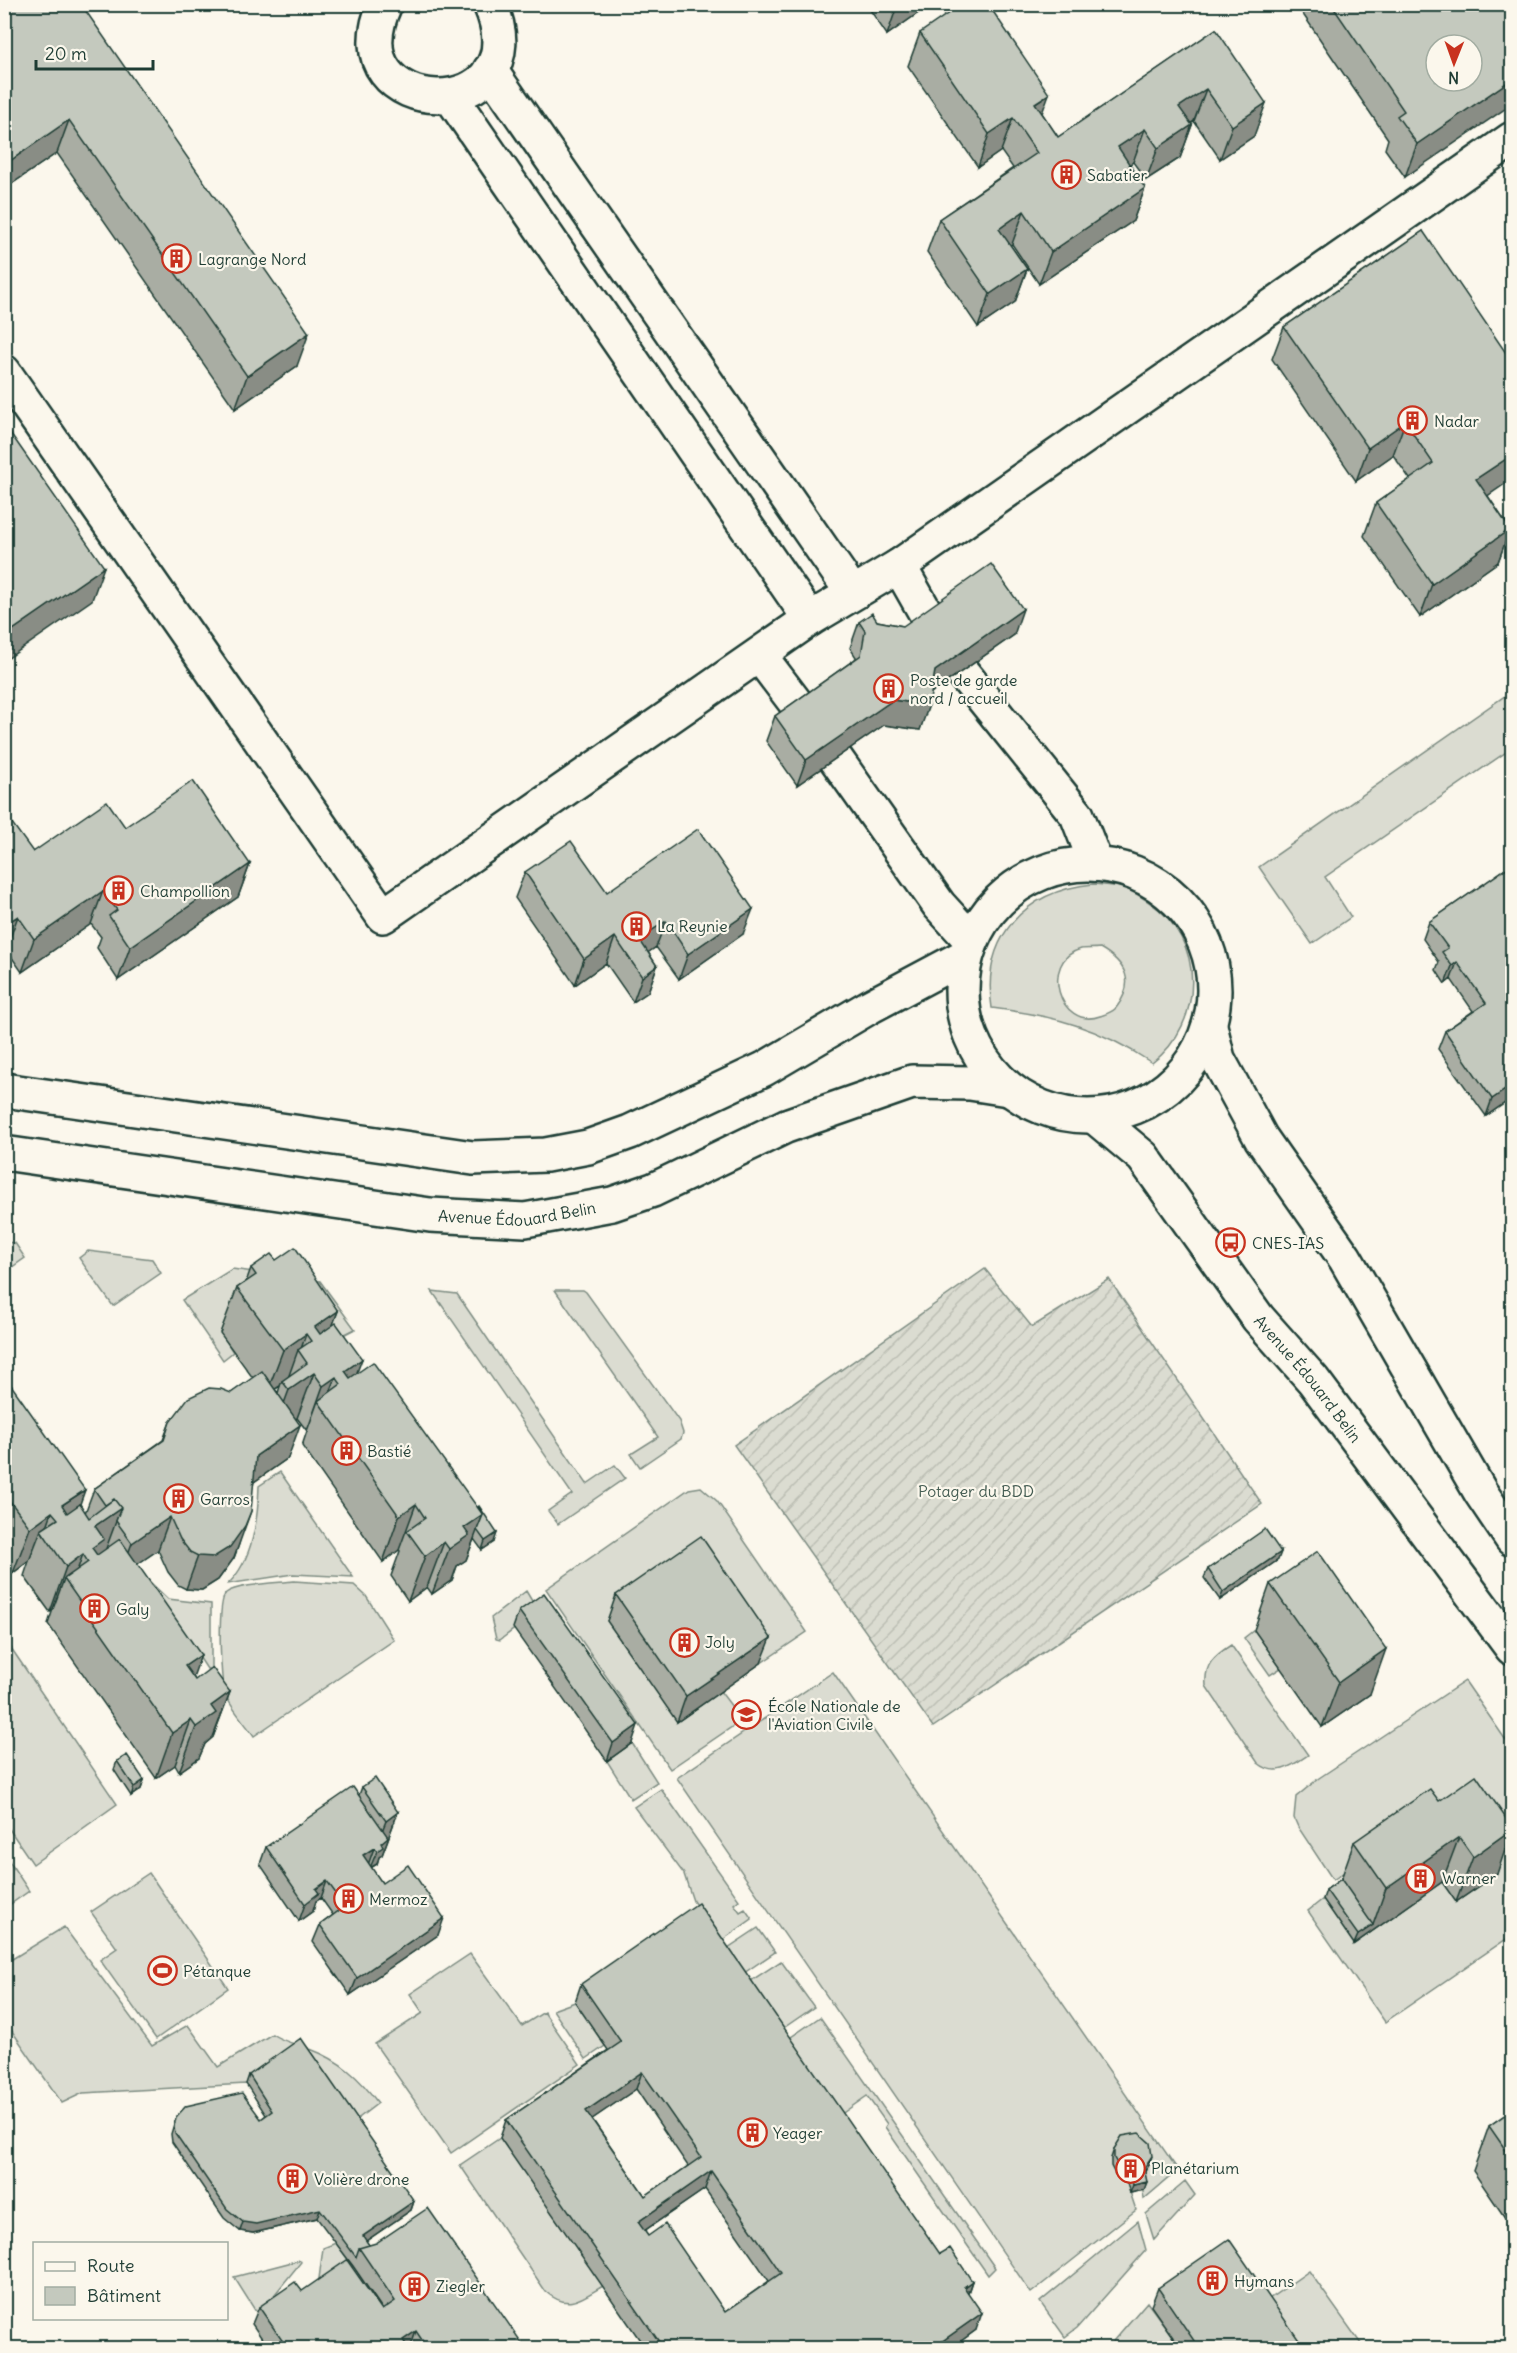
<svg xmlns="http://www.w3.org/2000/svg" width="1517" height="2353" viewBox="0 0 1517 2353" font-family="Delius,sans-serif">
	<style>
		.grass { fill: #dbdcd1; stroke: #7d8c82; stroke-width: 1.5; fill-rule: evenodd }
		.garden { fill: url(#garden-furrows); stroke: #7d8c82; stroke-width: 1.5 }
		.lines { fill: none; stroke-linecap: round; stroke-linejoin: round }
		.minor-casing { stroke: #1f3d34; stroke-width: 38 }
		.minor { stroke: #fbf7ec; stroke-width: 33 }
		.wall { fill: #a9ada3; stroke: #1f3d34; stroke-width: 1.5; fill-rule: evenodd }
		.shaded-wall { fill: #898d85; stroke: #1f3d34; stroke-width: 1.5 }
		.building { fill: #c4c9be; stroke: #1f3d34; stroke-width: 1.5; fill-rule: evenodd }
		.labels { text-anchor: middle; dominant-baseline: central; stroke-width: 4.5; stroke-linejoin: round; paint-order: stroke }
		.poi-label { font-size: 16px; fill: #1f3d34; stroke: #fbf7ec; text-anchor: start }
		.street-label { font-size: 16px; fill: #1f3d34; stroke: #fbf7ec }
		.park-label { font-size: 16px; fill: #455d53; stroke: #fbf7ec }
	</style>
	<defs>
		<pattern id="garden-furrows" width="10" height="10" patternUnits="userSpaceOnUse" patternTransform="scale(1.5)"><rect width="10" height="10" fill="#dbdcd1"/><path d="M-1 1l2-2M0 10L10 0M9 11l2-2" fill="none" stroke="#bcbeb4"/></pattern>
	</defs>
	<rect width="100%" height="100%" fill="#fbf7ec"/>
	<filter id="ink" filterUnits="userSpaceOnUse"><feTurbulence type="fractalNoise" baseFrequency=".0167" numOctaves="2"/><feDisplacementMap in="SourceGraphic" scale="12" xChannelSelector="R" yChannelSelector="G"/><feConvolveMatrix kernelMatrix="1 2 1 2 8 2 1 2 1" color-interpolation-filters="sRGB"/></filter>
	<g filter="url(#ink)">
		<path class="grass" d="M1512 691V748L1325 877 1351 917 1312 944 1259 867Z
			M1093 884C1103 885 1115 885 1125 888 1133 891 1141 897 1149 902 1206 939 1205 1023 1152 1063 1098 1027 1055 1016 992 1008 981 937 1025 891 1093 884ZM1100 948C1126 963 1136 982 1116 1008 1111 1013 1106 1014 1100 1016 1059 1031 1039 960 1081 949 1087 948 1094 949 1100 948Z
			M5 1242 15 1243 25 1258 5 1272Z
			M88 1251 152 1259 161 1273 113 1306 79 1258Z
			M232 1269 320 1281 355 1329 316 1349 221 1333 233 1352 223 1360 182 1300Z
			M555 1290H583L586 1292 679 1421 683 1433 681 1439 640 1467 631 1454 658 1437Z
			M432 1291 457 1294 587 1484 615 1465 625 1478 558 1524 548 1511 572 1494Z
			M280 1472 353 1577 293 1574 228 1584C253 1560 258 1519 259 1486Z
			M701 1487 717 1501 807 1632 761 1663 691 1562 607 1621 677 1721 720 1691 742 1720 670 1769 546 1589 689 1489Z
			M294 1581 354 1585 366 1596 394 1640 254 1736C245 1723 231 1708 225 1694 220 1682 217 1601 226 1593 237 1584 279 1583 294 1581Z
			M150 1582 168 1599 211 1604V1669H207Z
			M526 1591 538 1611 500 1640 496 1639 491 1618Z
			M1254 1630 1281 1668 1270 1675 1244 1638Z
			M5 1639 117 1804 33 1864 5 1823Z
			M1231 1645 1308 1755C1292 1766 1276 1778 1258 1763L1206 1686C1204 1664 1214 1656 1231 1645Z
			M833 1672 1178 2170 1144 2199 1141 2177 1149 2165 1111 2158 1115 2174 1126 2180 1136 2210 1031 2293 677 1778Z
			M1465 1681 1512 1749V1935L1385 2022 1308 1911 1323 1899 1354 1944 1442 1882 1456 1902 1418 1820 1333 1880 1298 1827 1294 1818 1296 1797 1319 1778Z
			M632 1743 657 1782 631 1799 607 1761Z
			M661 1789 739 1900 734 1904 740 1912 745 1909 752 1919 721 1941 693 1901 684 1874 634 1807Z
			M5 1855 29 1891 5 1908H4Z
			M149 1873 228 1988 156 2039 100 1960 117 1948 91 1912Z
			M64 1927 152 2046 188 2025 218 2067 272 2034C283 2042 297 2044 310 2049 340 2060 360 2078 378 2103L351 2124 246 2084 83 2093 62 2103 5 2021 4 1964Z
			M758 1928 775 1952 741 1975 725 1950Z
			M470 1954 522 2026 544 2012 580 2064 451 2153 375 2044 423 2013 410 1994Z
			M781 1961 814 2007 782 2029 749 1982Z
			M575 2002 605 2046 586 2059 553 2010Z
			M820 2017 995 2268 988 2275 885 2127 887 2124 867 2096 830 2122 778 2046Z
			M500 2138 603 2286C581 2299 568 2311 546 2292L460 2165Z
			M1185 2181 1195 2195 1154 2240 1146 2214Z
			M1138 2221 1146 2250 1077 2328 1065 2337 1040 2302Z
			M336 2243 353 2266 341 2278 317 2294 323 2248Z
			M300 2260 301 2262 258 2315 234 2277Z
			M1309 2271 1364 2348H1300L1269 2299Z
			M1147 2302 1181 2348H1107Z"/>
		<path class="garden" d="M985 1269 1032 1327 1109 1279 1262 1504 933 1727 734 1445Z"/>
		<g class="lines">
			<defs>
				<g id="minor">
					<path d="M385 4C330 125 544 128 490 4"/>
					<path d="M490 70 852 592"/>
					<path d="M451 97 810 619"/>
					<path d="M4 372 383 916 810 619 899 566 1512 139"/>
					<path d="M899 566 932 624"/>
					<path d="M760 656 804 714"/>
					<path d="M962 672 1077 815 1096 864"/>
					<path d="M836 759 939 905 971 940"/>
					<circle cx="1088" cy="990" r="126"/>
					<path d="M1210 1026 1218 1059 1261 1138 1345 1258 1481 1493 1512 1539"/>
					<path d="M4 1090 473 1158 546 1155 588 1147 630 1132 764 1069 871 1006 965 956"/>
					<path id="s1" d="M1095 1117 1143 1157 1258 1318 1313 1380 1512 1648"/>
					<path id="s2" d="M4 1153 430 1215 525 1220 612 1204 653 1190 786 1126 912 1082 970 1083 1008 1089"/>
				</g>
			</defs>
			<use href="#minor" class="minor-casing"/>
			<use href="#minor" class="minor"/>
		</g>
		<path class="wall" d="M4 4 297 366 235 409 57 153 4 189Z
			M866 4H931L887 35Z
			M1296 4H1505L1405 177 1385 149 1388 139Z
			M1216 29 1254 136 1220 159 1194 121 1191 124 1192 125 1180 158 1146 180 1133 162 1130 164 1145 188 1133 221 1039 284 1012 244 1010 245 1027 269 1015 302 978 327 927 252 939 219 1013 168 1001 151 978 167 908 66 920 33 1042 113 1058 137Z
			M1423 231 1488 496 1510 529 1498 562 1420 617 1364 536 1376 503 1410 479 1393 455 1356 481 1272 359 1284 327Z
			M877 621 903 626 1014 635 931 693 920 730 884 725 797 785 766 741 775 716 855 659 856 657 850 648 859 622Z
			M125 827 250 864 238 897 118 980 97 948 101 937 91 924 22 972 6 949 33 852Z
			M1511 865 1512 1098 1486 1116 1438 1049 1445 1031 1473 1011 1451 979 1445 984 1436 970 1439 962 1423 939 1429 922Z
			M525 872 607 892 743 934 679 979 656 947 648 952 657 966 648 992 633 1002 606 963 575 985 515 898Z
			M276 1260 338 1311 332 1326 357 1373 494 1542 482 1550 474 1539 466 1560 457 1566 452 1580 432 1594 427 1587 408 1601 391 1576 400 1551 399 1550 383 1562 302 1446 307 1431 297 1418 296 1419 288 1458 254 1482 239 1544 234 1558 218 1580 202 1590 186 1589 178 1585 168 1572 158 1550 137 1564 195 1680 230 1692 213 1737 205 1744 199 1758 179 1772 175 1765 156 1778 48 1624 53 1609 50 1612 24 1576 29 1561 13 1573 4 1561V1375L85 1513 94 1489 163 1440 170 1422 231 1393 253 1378 220 1333 237 1288 246 1282 251 1268ZM280 1386 278 1393 275 1389Z
			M1278 1560 1220 1600 1204 1578 1208 1569Z
			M1270 1584 1370 1694 1322 1727 1254 1630Z
			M616 1595 761 1663 677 1722 607 1621Z
			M519 1611 632 1743 607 1761 513 1628Z
			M117 1761 144 1780 141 1789 131 1796 114 1770Z
			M362 1787 398 1812 382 1855 379 1857 377 1864 371 1868 382 1883 438 1935 350 1995 313 1942 320 1925 333 1915 321 1898 316 1901 313 1911 299 1921 260 1864 266 1847 359 1795Z
			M1439 1801 1497 1874 1456 1902 1442 1882 1354 1944 1323 1899 1326 1890 1341 1879 1354 1842Z
			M581 1984 940 2254 972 2281 968 2293 976 2330 950 2349H646L500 2138 506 2120 608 2050 575 2002ZM636 2089 688 2166 645 2196 592 2119ZM705 2189 769 2281 725 2312 648 2236 644 2231Z
			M249 2075 414 2201 411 2210 366 2241 369 2245 526 2349H269L252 2324 259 2307 302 2291 382 2310H383L353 2266 317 2218 253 2233 240 2231 224 2218 172 2142 171 2134 176 2117 261 2119 266 2115 246 2084Z
			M1512 2110V2228L1473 2171 1489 2126Z
			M1114 2149 1149 2165 1145 2171 1144 2190 1130 2193 1126 2180 1115 2174 1111 2166V2158Z
			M1158 2288 1305 2349H1181L1151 2306Z"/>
		<path class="shaded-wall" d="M904 4H931L887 35 896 9Z
			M1512 79V104L1405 177 1417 144Z
			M1206 89 1194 121 1167 140 1179 107Z
			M1049 94 1037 127 1035 103Z
			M1266 103 1254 136 1220 159 1232 126Z
			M1013 118 1001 151 978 167 989 134Z
			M69 120 57 153 4 189V165Z
			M1192 125 1180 158 1146 180 1158 148Z
			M1145 129 1133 162 1106 180 1118 147Z
			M1145 188 1133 221 1039 284 1051 252Z
			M1024 211 1012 244 987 261 999 229Z
			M1027 269 1015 302 978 327 990 294Z
			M309 333 297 366 235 409 247 376Z
			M1405 422 1393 455 1356 481 1368 448Z
			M1512 455V479L1464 512 1476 479Z
			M1510 529 1498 562 1420 617 1432 584Z
			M104 567 92 600 4 661V636Z
			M1023 609 1014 635 926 696 935 671Z
			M893 700 929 705 920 730 884 725 797 785 806 760Z
			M250 864 238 897 118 980 130 947Z
			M103 891 91 924 22 972 34 939Z
			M753 909 743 934 679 979 688 954Z
			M18 916 6 949 4 950V925Z
			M666 921 656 947 633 963 639 939Z
			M615 937 606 963 575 985 584 959Z
			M1457 962 1451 979 1445 984 1452 966Z
			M657 966 648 992 633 1002 642 977Z
			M1512 1085V1098L1486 1116 1492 1099Z
			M338 1311 321 1357 315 1327Z
			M306 1334 300 1352 298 1350 287 1381H282L280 1386 266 1395 283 1350Z
			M362 1359 345 1404 341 1384 345 1371Z
			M314 1373 297 1418 272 1436 289 1390Z
			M336 1377 324 1409 318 1401 307 1431 323 1386Z
			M300 1425 288 1458 244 1489 256 1456Z
			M85 1490 69 1535 62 1505Z
			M416 1504 399 1550 383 1562 399 1516Z
			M121 1508 104 1554 88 1562 95 1526Z
			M251 1511 234 1558 218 1580 202 1590 186 1589 198 1556Z
			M52 1512 44 1535 41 1530 29 1561 13 1573 30 1528Z
			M483 1515 466 1560 457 1566 452 1580 432 1594 449 1549 464 1528Z
			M170 1517 158 1550 120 1576 132 1543Z
			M497 1533 494 1542 482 1550 485 1541Z
			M444 1542 427 1587 408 1601 425 1556Z
			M1281 1552 1278 1560 1220 1600 1223 1592Z
			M83 1554 71 1588 64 1579 53 1609 50 1612 66 1567Z
			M771 1638 761 1663 677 1722 686 1696Z
			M1386 1649 1370 1694 1322 1727 1339 1682Z
			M201 1655 185 1700V1666Z
			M230 1692 213 1737 205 1744 199 1758 179 1772 196 1727 211 1706Z
			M191 1720 175 1765 156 1778 172 1733Z
			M638 1725 632 1743 607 1761 613 1743Z
			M144 1780 141 1789 131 1796 134 1787Z
			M398 1812 382 1855 379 1857 377 1864 370 1868 377 1851 376 1846 386 1821Z
			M1512 1829 1497 1874 1456 1902 1473 1857Z
			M1459 1837 1442 1882 1354 1944 1358 1935 1373 1925 1386 1888Z
			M374 1848 368 1865 363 1855Z
			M327 1881 321 1898 316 1901 313 1911 299 1921 305 1904 316 1889Z
			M444 1918 438 1935 350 1995 357 1978Z
			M642 2072 636 2089 579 2128 586 2111Z
			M1152 2156 1149 2165 1141 2177 1144 2168Z
			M711 2171 705 2189 632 2239 638 2222Z
			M1147 2182 1144 2190 1130 2193 1133 2185Z
			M414 2201 411 2210 360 2245 363 2236Z
			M320 2209 317 2218 253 2233 240 2231 243 2222Z
			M972 2281 966 2298 964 2287Z
			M982 2313 976 2330 950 2349H931Z
			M416 2331 410 2349H400L403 2340Z"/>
		<path class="building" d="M4 4H81L309 333 247 376 69 120 4 165Z
			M893 4H904L896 9Z
			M962 4H988L1049 94 1035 103 1058 137 1216 29 1266 103 1232 126 1206 89 1179 107 1192 125 1158 148 1145 129 1118 147 1145 188 1051 252 1024 211 999 229 1027 269 990 294 939 219 1037 153 1013 118 989 134 920 33Z
			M1331 4H1505L1512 15V79L1417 144 1397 116 1404 111ZM1436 45H1472V81H1436Z
			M1423 231 1506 353 1512 349V455L1476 479 1510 529 1432 584 1376 503 1433 463 1405 422 1368 448 1284 327Z
			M4 424 104 567 4 636Z
			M991 564 1023 609 935 671 929 705 893 700 806 760 775 716 861 655 865 631 859 622 872 613 877 621 903 626Z
			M193 781 250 864 130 947 109 916 117 910 103 891 34 939 18 916 4 925V812L33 852 107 801 125 827Z
			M698 829 753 909 688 954 666 921 639 939 657 966 642 977 615 937 584 959 525 872 571 841 607 892Z
			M1511 865 1512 867V1085L1492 1099 1445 1031 1486 1003 1457 962 1452 966 1442 952 1448 948 1429 922Z
			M295 1247 338 1311 315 1327 320 1334 336 1323 362 1359 345 1371 350 1378 373 1362 483 1515 464 1528 469 1535 449 1549 444 1542 425 1556 407 1531 425 1518 416 1504 399 1516 318 1401 341 1384 336 1377 323 1386 314 1373 289 1390 282 1381 307 1363 298 1350 311 1341 306 1334 283 1350 237 1288 256 1275 251 1268 271 1254 276 1260Z
			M262 1371 300 1425 256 1456 251 1511 245 1526 230 1547 214 1557 198 1556 190 1552 180 1539 170 1517 132 1543 116 1521 121 1508 114 1499 105 1505 94 1489 164 1440 170 1422 188 1398 209 1388 221 1389 231 1393Z
			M4 1375 85 1490 62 1505 67 1513 80 1504 89 1518 114 1499 121 1508 95 1526 104 1539 92 1548 97 1555 120 1539 201 1655 185 1666 195 1680 212 1667 230 1692 211 1706 216 1713 196 1727 191 1720 172 1733 64 1579 88 1562 83 1554 66 1567 41 1530 58 1519 52 1512 30 1528 4 1493Z
			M479 1506 497 1533 485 1541 477 1530 483 1515 478 1507Z
			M1265 1529 1281 1552 1223 1592 1208 1569Z
			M701 1536 771 1638 686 1696 616 1595Z
			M1318 1551 1386 1649 1339 1682 1270 1584Z
			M544 1593 638 1725 613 1743 519 1611Z
			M127 1755 144 1780 134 1787 117 1761Z
			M1476 1775 1512 1827V1829L1473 1857 1459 1837 1386 1888 1354 1842 1430 1789 1439 1801Z
			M375 1778 398 1812 386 1821 362 1787Z
			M353 1787 388 1837 381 1843 383 1847 377 1851 374 1848 363 1855 382 1883 408 1865 444 1918 357 1978 320 1925 345 1906 327 1881 316 1889 319 1893 305 1904 266 1847Z
			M1341 1879 1373 1925 1358 1935 1326 1890Z
			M698 1903 940 2254 950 2248 972 2281 964 2287 982 2313 931 2349H664L506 2120 621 2042 581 1984ZM642 2072 701 2157 645 2196 586 2111ZM711 2171 781 2273 725 2312 665 2224 648 2236 638 2222Z
			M301 2038 414 2201 363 2236 369 2245 359 2248 356 2257 320 2209 256 2224 243 2222 227 2209 175 2133 174 2126 176 2117 186 2106 242 2093 261 2119 272 2111 249 2075Z
			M1512 2110V2159L1489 2126Z
			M1139 2133 1150 2143 1152 2156 1144 2168 1147 2182 1133 2185 1129 2171 1118 2165 1114 2158V2149L1122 2136Z
			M428 2208 526 2349H428L416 2331 403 2340 409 2349H288L259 2307 295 2282 302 2291 347 2260 382 2310 395 2301 359 2248 376 2243Z
			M1229 2239 1305 2349H1192L1197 2345 1158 2288Z"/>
	</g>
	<defs>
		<symbol id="building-ring" viewBox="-11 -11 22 22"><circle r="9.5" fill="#fbf7ec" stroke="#c8321e" stroke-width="1.5"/><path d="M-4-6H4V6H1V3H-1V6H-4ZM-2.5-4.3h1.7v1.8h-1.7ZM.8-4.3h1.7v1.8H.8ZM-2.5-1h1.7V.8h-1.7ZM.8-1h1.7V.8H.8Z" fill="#c8321e"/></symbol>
		<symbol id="bus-ring" viewBox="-11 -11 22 22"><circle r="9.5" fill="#fbf7ec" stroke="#c8321e" stroke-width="1.5"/><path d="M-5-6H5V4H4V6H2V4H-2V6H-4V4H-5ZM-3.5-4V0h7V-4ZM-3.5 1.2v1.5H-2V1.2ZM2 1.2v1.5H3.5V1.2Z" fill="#c8321e"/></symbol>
		<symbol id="university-ring" viewBox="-11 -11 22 22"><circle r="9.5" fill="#fbf7ec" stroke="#c8321e" stroke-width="1.5"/><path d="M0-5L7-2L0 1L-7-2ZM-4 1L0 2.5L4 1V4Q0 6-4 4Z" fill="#c8321e"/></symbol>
		<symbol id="stadium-ring" viewBox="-11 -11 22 22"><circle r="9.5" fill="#fbf7ec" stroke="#c8321e" stroke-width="1.5"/><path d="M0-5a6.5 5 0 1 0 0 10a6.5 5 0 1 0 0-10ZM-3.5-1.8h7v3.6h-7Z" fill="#c8321e"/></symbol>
	</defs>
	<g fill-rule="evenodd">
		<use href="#building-ring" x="1050" y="158" width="33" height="33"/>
		<use href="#building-ring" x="160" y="242" width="33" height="33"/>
		<use href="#building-ring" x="1396" y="404" width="33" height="33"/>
		<use href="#building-ring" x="872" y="672" width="33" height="33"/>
		<use href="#building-ring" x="102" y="874" width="33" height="33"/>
		<use href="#building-ring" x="620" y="910" width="33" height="33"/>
		<use href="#bus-ring" x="1214" y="1226" width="33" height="33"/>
		<use href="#building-ring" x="330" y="1434" width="33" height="33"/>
		<use href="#building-ring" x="162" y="1482" width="33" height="33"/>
		<use href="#building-ring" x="78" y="1592" width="33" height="33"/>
		<use href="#building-ring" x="668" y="1626" width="33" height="33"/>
		<use href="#university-ring" x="730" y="1698" width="33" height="33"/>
		<use href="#building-ring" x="1404" y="1862" width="33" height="33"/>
		<use href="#building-ring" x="332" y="1882" width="33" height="33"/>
		<use href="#stadium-ring" x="146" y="1954" width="33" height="33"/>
		<use href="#building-ring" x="736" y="2116" width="33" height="33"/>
		<use href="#building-ring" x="1114" y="2152" width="33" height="33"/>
		<use href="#building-ring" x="276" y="2162" width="33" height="33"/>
		<use href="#building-ring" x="1196" y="2264" width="33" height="33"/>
		<use href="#building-ring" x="398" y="2270" width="33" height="33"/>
	</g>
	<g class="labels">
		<g class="poi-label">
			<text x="1087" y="175">Sabatier</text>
			<text x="198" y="259">Lagrange Nord</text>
			<text x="1434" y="421">Nadar</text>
			<text x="910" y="680">Poste de garde<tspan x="910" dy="18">nord / accueil</tspan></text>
			<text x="140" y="891">Champollion</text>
			<text x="657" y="926">La Reynie</text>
			<text x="1252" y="1243">CNES-IAS</text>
			<text x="367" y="1451">Bastié</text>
			<text x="200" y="1499">Garros</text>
			<text x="116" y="1609">Galy</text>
			<text x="705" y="1642">Joly</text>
			<text x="768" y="1706">École Nationale de<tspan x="768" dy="18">l'Aviation Civile</tspan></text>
			<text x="1442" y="1878">Warner</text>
			<text x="369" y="1899">Mermoz</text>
			<text x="183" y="1971">Pétanque</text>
			<text x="773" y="2133">Yeager</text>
			<text x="1151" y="2168">Planétarium</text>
			<text x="314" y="2179">Volière drone</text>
			<text x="1234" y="2281">Hymans</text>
			<text x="436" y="2286">Ziegler</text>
		</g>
		<g class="street-label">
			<text stroke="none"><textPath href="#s2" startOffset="518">Avenue Édouard Belin</textPath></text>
			<text stroke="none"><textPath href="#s1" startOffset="339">Avenue Édouard Belin</textPath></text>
		</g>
		<g class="park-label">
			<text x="976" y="1491">Potager du BDD</text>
		</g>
	</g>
	<rect width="1517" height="2353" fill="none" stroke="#fbf7ec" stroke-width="24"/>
	<rect x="12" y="12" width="1493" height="2329" fill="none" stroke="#1f3d34" stroke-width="2" filter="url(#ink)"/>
	<rect x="33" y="2242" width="195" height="78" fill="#fbf7ec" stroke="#a3ada2" stroke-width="1.5"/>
	<rect x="45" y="2262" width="30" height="9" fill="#fbf7ec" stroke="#a3ada2" stroke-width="1.5"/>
	<text x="87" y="2272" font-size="18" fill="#1f3d34">Route</text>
	<rect x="45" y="2287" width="30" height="18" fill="#c4c9be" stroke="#a3ada2" stroke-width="1.5"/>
	<text x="87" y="2302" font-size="18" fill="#1f3d34">Bâtiment</text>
	<g transform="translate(1454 63) rotate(181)"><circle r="28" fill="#fbf7ec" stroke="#a3ada2" stroke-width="1.5"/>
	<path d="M0-4.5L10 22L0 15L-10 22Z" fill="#c8321e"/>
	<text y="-9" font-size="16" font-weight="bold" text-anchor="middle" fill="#1f3d34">N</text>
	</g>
	<path d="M36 60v9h117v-9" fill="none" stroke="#1f3d34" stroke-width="3"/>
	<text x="45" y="60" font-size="18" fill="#1f3d34" stroke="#fbf7ec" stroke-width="4.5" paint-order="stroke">20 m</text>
</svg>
